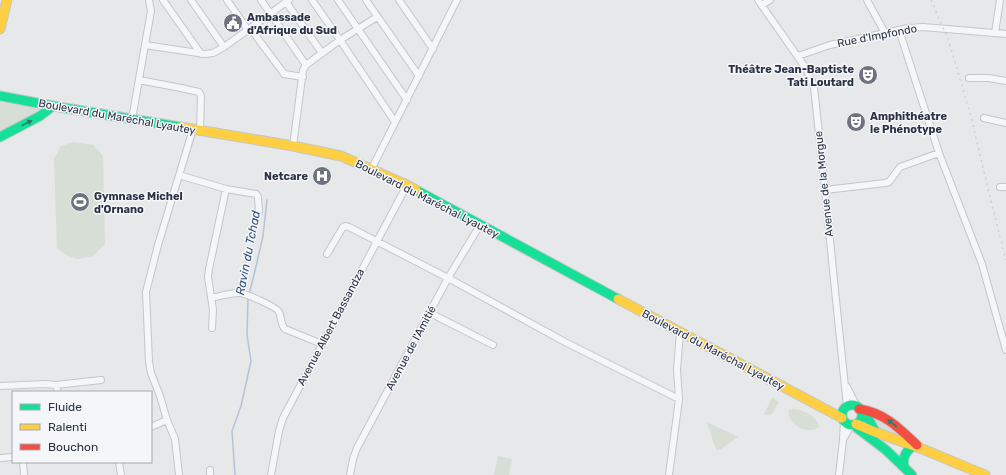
<svg xmlns="http://www.w3.org/2000/svg" width="1006" height="475" viewBox="0 0 1006 475" font-family="Rubik,sans-serif">
	<style>
		.green { fill: #d6ded6 }
		.lines { fill: none; stroke-linecap: round; stroke-linejoin: round }
		.stream { stroke: #b4c4d5; stroke-width: 1.5 }
		.street-casing { stroke: #c4c6c8; stroke-width: 8 }
		.fast-casing { stroke: #c4c6c8; stroke-width: 11 }
		.slow-casing { stroke: #c4c6c8; stroke-width: 11 }
		.jam-casing { stroke: #c4c6c8; stroke-width: 11 }
		.street { stroke: #f5f6f7; stroke-width: 6 }
		.fast { stroke: #16e098; stroke-width: 9 }
		.slow { stroke: #ffcf43; stroke-width: 9 }
		.jam { stroke: #f24e42; stroke-width: 9 }
		.rail { stroke: #cecfd2; stroke-width: 1.5; stroke-dasharray: 2 4; stroke-linecap: butt }
		.oneway { fill: #22816a }
		.labels { text-anchor: middle; dominant-baseline: central; stroke-width: 3; stroke-linejoin: round; paint-order: stroke }
		.poi-label { font-size: 11px; font-weight: bold; fill: #2b3445; stroke: #f4f6f9; text-anchor: start }
		.street-label { font-size: 11px; fill: #2b3445; stroke: #f4f6f9 }
		.water-label { font-size: 12px; font-style: italic; fill: #34527a; stroke: #f4f6f9 }
	</style>
	<rect width="100%" height="100%" fill="#e6e8ea"/>
	<path class="green" d="M0 102 39 109 40 112 0 135Z
		M74 142 93 145 103 156 105 244 93 256 77 259 68 256 57 248 54 159 61 146Z
		M772 398 779 402 772 414 768 415 764 414Z
		M792 409C803 409 814 415 819 425L818 428C816 429 813 430 811 430 801 431 786 421 789 410Z
		M869 412 878 415 909 440 876 428Z
		M707 422 738 437 721 449 717 450 715 447Z
		M498 456 512 459 509 475H494Z"/>
	<g class="lines">
		<path class="stream" d="M249 294 254 275 263 236 267 200
			M235 475 232 431 241 406 251 361 247 335 248 298"/>
		<defs>
			<path id="street" d="M163 0 201 54
				M191 0 224 47
				M227 0 248 30
				M261 0 306 65
				M312 0 340 40 395 122
				M338 0 407 100
				M366 0 419 76
				M399 0 433 49
				M758 0 805 67 812 81 814 87 825 190 836 300 847 406
				M867 0 885 33
				M286 2 322 53
				M762 5 770 0
				M250 28 282 71 284 74 303 77
				M899 30 939 153 982 264 1006 350
				M995 33 1000 0
				M145 45 205 54 213 53 224 47 289 0
				M798 56 830 45 908 28 923 27 1006 34
				M969 78H989L1006 81
				M139 80 181 88 199 92 201 96 200 131
				M984 118 1006 123
				M132 119 151 11 149 0
				M293 146 303 70 306 65 340 40 377 17
				M372 168 457 0
				M179 175 226 189 256 194 258 197 259 211
				M1000 187H1006
				M825 190 885 183 889 182 900 167 939 153
				M327 254 343 227 345 226 349 227 448 278 565 342 679 399
				M211 298C220 296 230 293 239 293 245 293 277 307 279 312 282 318 280 324 285 329L322 344
				M430 313 493 345
				M212 328 213 310 208 277 209 269 226 189
				M56 385 101 380
				M0 386 45 384 56 385 58 392
				M847 387 857 407
				M151 427 167 420
				M844 438 851 425
				M0 458 13 457
				M23 462 24 475
				M119 462 121 475
				M179 475 175 439 167 420 160 396 151 373 149 362 146 292 158 245 193 129
				M210 475V470
				M271 475 279 431 283 418 407 185
				M350 475 353 459 357 448 448 278 480 225
				M669 475 679 399 677 370 680 332
				M839 475 843 440 844 421"/>
			<path id="fast" d="M0 96 53 106 180 127
				M0 137 40 116 53 106
				M416 190 618 299
				M842 415a10 10 0 1 1 20 0a10 10 0 1 1-20 0Z
				M861 411 868 418 876 433
				M857 428 886 450 912 475
				M904 466C902 457 906 451 913 446"/>
			<path id="slow" d="M0 29 7 0
				M180 127 293 146 341 156 407 185 416 190
				M618 299 842 418
				M856 424 875 432 920 448 985 475"/>
			<path id="jam" d="M859 409C885 413 899 428 917 445"/>
		</defs>
		<use href="#street" class="street-casing"/>
		<use href="#fast" class="fast-casing"/>
		<use href="#slow" class="slow-casing"/>
		<use href="#jam" class="jam-casing"/>
		<use href="#street" class="street"/>
		<use href="#fast" class="fast"/>
		<use href="#slow" class="slow"/>
		<use href="#jam" class="jam"/>
		<path class="rail" d="M931 0 948 39 970 113 991 201 1006 260"/>
	</g>
	<defs><path id="oneway-solid" d="M-6-.8H1V-3.2L6.5 0L1 3.2V.8H-6Z"/></defs>
	<g class="oneway">
		<use href="#oneway-solid" transform="translate(27 123) rotate(-28)"/>
		<use href="#oneway-solid" transform="translate(892 423) rotate(-141)"/>
	</g>
	<defs>
		<symbol id="civic-disc" viewBox="-11 -11 22 22"><circle r="9.5" fill="#6c737f" stroke="#f4f6f9"/><path d="M-.6-6.5H3V-4.5H.6V-3L4-1V1h2V6H-6V1h2V-1L-.6-3ZM-1.2 2.5V6h2.4V2.5Z" fill="#fff"/></symbol>
		<symbol id="theatre-disc" viewBox="-11 -11 22 22"><circle r="9.5" fill="#6c737f" stroke="#f4f6f9"/><path d="M-5-5.5Q0-4 5-5.5V0Q5 5 0 6Q-5 5-5 0ZM-3.3-2.5H-1v1.5H-3.3ZM1-2.5H3.3v1.5H1ZM-2.8 1Q0 5.5 2.8 1Z" fill="#fff"/></symbol>
		<symbol id="hospital-disc" viewBox="-11 -11 22 22"><circle r="9.5" fill="#6c737f" stroke="#f4f6f9"/><path d="M-5-5h3v3.5h4V-5h3V5h-3V1.5h-4V5h-3Z" fill="#fff"/></symbol>
		<symbol id="stadium-disc" viewBox="-11 -11 22 22"><circle r="9.5" fill="#6c737f" stroke="#f4f6f9"/><path d="M0-5a6.5 5 0 1 0 0 10a6.5 5 0 1 0 0-10ZM-3.5-1.8h7v3.6h-7Z" fill="#fff"/></symbol>
	</defs>
	<g fill-rule="evenodd">
		<use href="#civic-disc" x="222" y="12" width="22" height="22"/>
		<use href="#theatre-disc" x="857" y="64" width="22" height="22"/>
		<use href="#theatre-disc" x="845" y="111" width="22" height="22"/>
		<use href="#hospital-disc" x="311" y="165" width="22" height="22"/>
		<use href="#stadium-disc" x="69" y="191" width="22" height="22"/>
	</g>
	<g class="labels">
		<g class="poi-label">
			<text x="247" y="17">Ambassade<tspan x="247" dy="13">d'Afrique du Sud</tspan></text>
			<text x="854" y="69" text-anchor="end">Théâtre Jean-Baptiste<tspan x="854" dy="13">Tati Loutard</tspan></text>
			<text x="870" y="116">Amphithéatre<tspan x="870" dy="13">le Phénotype</tspan></text>
			<text x="308" y="176" text-anchor="end">Netcare</text>
			<text x="94" y="196">Gymnase Michel<tspan x="94" dy="13">d'Ornano</tspan></text>
		</g>
		<g class="street-label">
			<text transform="translate(877 36) rotate(-11)">Rue d'Impfondo</text>
			<text transform="translate(117 117) rotate(10)">Boulevard du Maréchal Lyautey</text>
			<text transform="translate(824 184) rotate(-96)">Avenue de la Morgue</text>
			<text transform="translate(427 199) rotate(27)">Boulevard du Maréchal Lyautey</text>
			<text transform="translate(331 327) rotate(-62)">Avenue Albert Bassandza</text>
			<text transform="translate(411 348) rotate(-62)">Avenue de l'Amitié</text>
			<text transform="translate(713 350) rotate(28)">Boulevard du Maréchal Lyautey</text>
		</g>
		<g class="water-label">
			<text transform="translate(248 253) rotate(-79)">Ravin du Tchad</text>
		</g>
	</g>
	<rect x="12" y="391" width="140" height="72" fill="#f4f6f9" stroke="#a4a8b1"/>
	<rect x="20" y="404" width="20" height="6" fill="#16e098" stroke="#a4a8b1"/>
	<text x="48" y="411" font-size="12" fill="#2b3445">Fluide</text>
	<rect x="20" y="424" width="20" height="6" fill="#ffcf43" stroke="#a4a8b1"/>
	<text x="48" y="431" font-size="12" fill="#2b3445">Ralenti</text>
	<rect x="20" y="444" width="20" height="6" fill="#f24e42" stroke="#a4a8b1"/>
	<text x="48" y="451" font-size="12" fill="#2b3445">Bouchon</text>
</svg>
